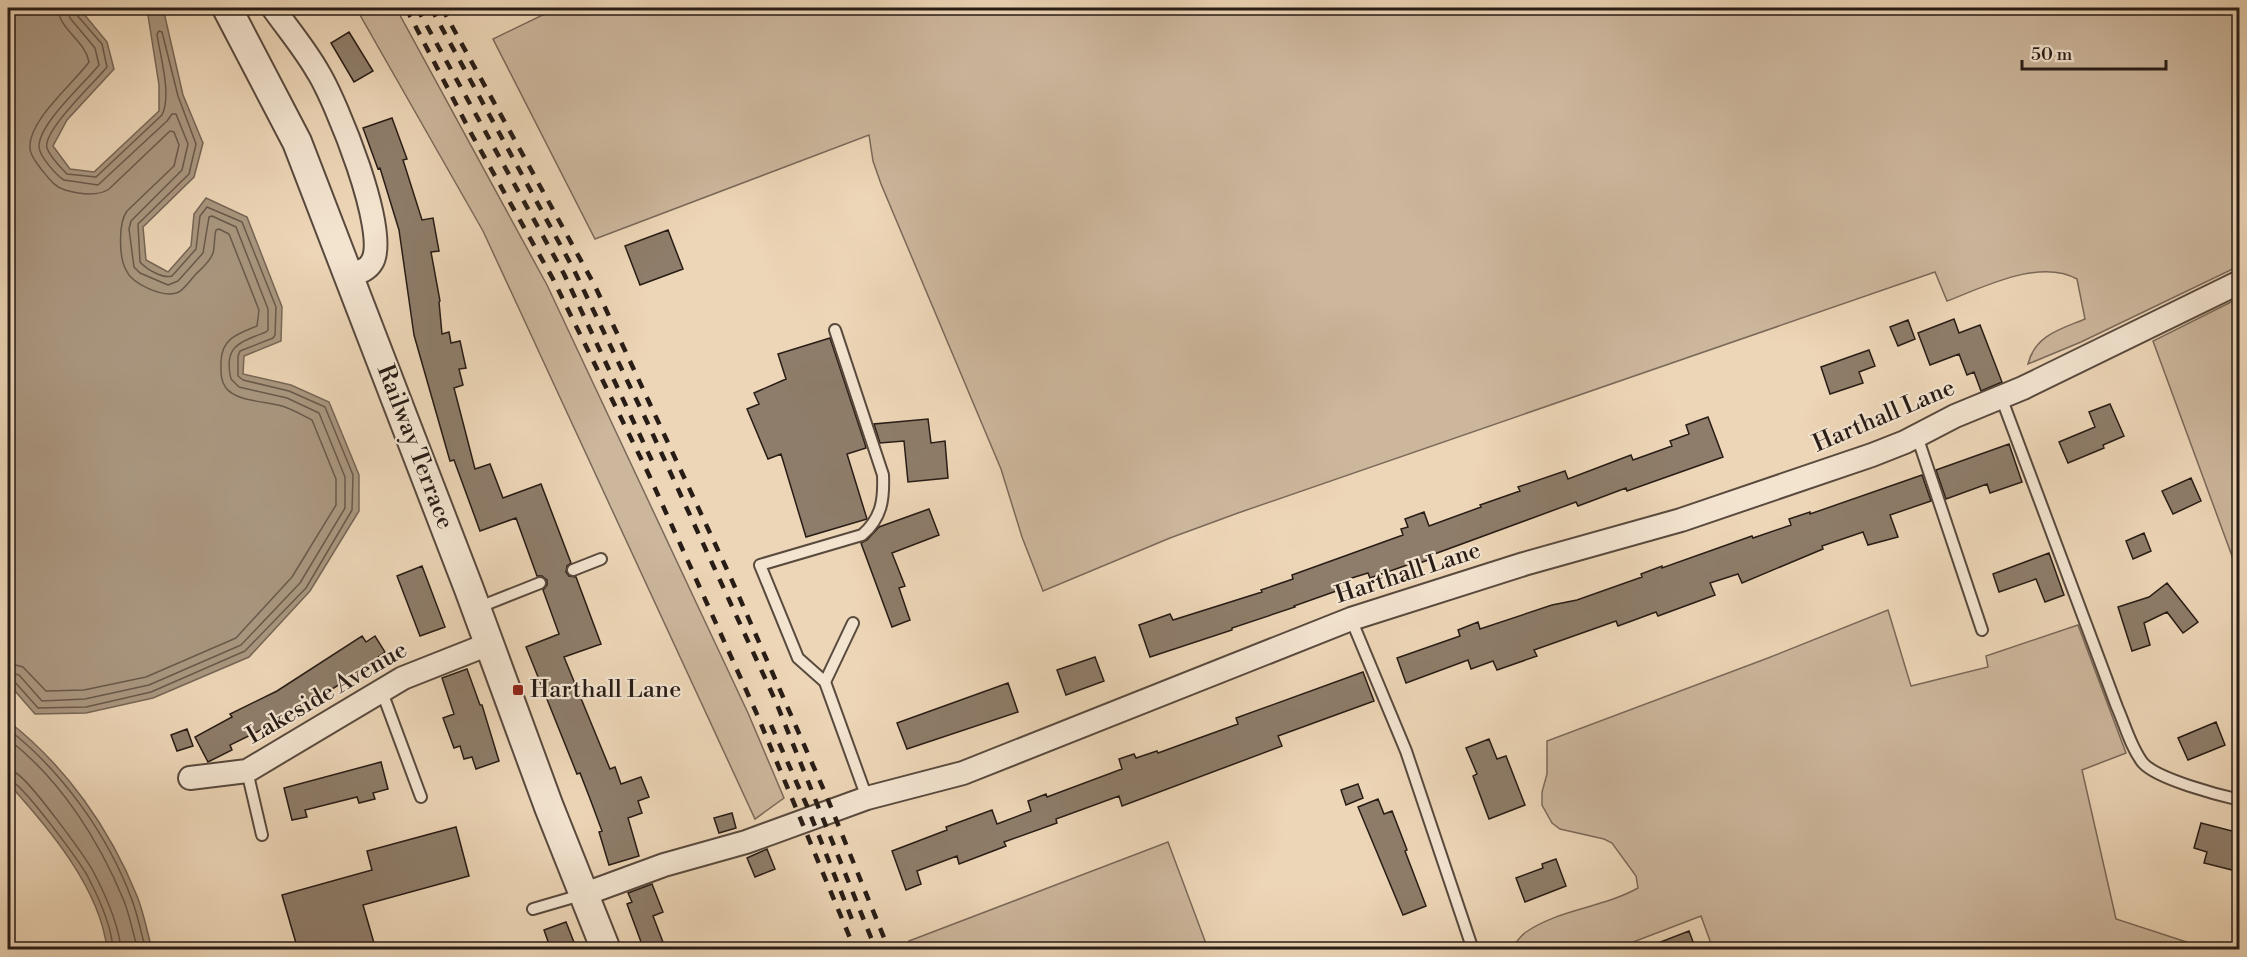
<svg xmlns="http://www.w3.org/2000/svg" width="2247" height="957" viewBox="0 0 2247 957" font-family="'Libre Bodoni',serif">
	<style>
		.green { fill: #ccb69c; stroke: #7a6959; stroke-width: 1.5 }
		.water { fill: #aa9780; stroke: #766656; stroke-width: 1.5 }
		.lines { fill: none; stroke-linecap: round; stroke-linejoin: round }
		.shore { stroke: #695a4b; stroke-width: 1.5 }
		.building { fill: #8e7d6a; stroke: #281c16; stroke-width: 1.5 }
		.service-casing { stroke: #594a3e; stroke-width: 14 }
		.minor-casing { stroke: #594a3e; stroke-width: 26 }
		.tertiary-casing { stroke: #594a3e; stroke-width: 32 }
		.service { stroke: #f3e4d0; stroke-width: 10 }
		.minor { stroke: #f3e4d0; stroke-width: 22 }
		.tertiary { stroke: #f3e4d0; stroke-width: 28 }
		.rail { stroke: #281c16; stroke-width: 4.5; stroke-dasharray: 10 10; stroke-linecap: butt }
		.poi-dot { fill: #8f2418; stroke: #f3e4d0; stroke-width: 2 }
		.labels { text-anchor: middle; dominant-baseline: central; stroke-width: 4.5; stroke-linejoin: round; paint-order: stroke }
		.street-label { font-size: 24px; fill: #281c16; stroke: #f3e4d0 }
		.poi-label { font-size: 24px; fill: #281c16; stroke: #f3e4d0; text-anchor: start }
	</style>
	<rect width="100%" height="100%" fill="#edd6b7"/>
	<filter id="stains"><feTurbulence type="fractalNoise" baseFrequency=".00333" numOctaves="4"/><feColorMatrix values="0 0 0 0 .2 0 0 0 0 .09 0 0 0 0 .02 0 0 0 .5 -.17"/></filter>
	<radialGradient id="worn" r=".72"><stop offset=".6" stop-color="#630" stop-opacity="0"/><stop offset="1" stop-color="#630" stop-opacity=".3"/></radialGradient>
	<path class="green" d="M356 8H396L547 285 748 713 784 798 755 819 483 231Z
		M557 8H2239V266L2081 342 2028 364C2035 335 2061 329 2085 319L2077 279C2040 258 1984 287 1947 301L1935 272 1238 513 1170 538 1043 591 1022 537 1001 469 881 184 873 161 869 135 595 239 493 39Z
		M2239 298V575L2153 341Z
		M1888 610 1911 686 1988 667 1986 656 2078 625 2126 753 2082 770 2116 919 2208 949H1713L1701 916 1615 949H1511C1515 944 1520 936 1526 932 1560 909 1602 908 1638 888L1636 876 1612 843 1604 839 1560 829 1552 823 1542 805V792L1547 774V741L1768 658Z
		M1168 842 1208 949H912L909 941Z"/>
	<path class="water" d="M8 8H79L107 42 114 69 67 120 53 146 70 169 94 172 159 111V85L147 9V8H163L183 95 203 143 194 177 143 227 146 260 168 272 191 246 194 214 206 198 247 217 282 307 281 341 244 356 243 374 291 385 329 402 359 475V511L310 591 249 657 153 698 86 713 35 714 8 683Z
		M8 721C66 766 110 829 137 896 144 913 147 932 152 949H107C100 888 48 827 8 783Z"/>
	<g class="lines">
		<path class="shore" d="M8 663 23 667 46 691 84 690 146 677 236 638 292 577 336 505V479L312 420C302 415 292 409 282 406 266 401 237 402 226 388 220 380 221 371 221 361 222 338 238 334 257 326L259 310 229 234 219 229 216 230C214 237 215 246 213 253 210 262 201 269 195 275 190 281 185 288 179 292 164 299 132 284 126 270 119 257 118 223 127 211L174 166 179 145 174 132 170 131 109 189C97 197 79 194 65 190 54 187 48 177 41 169 37 163 31 157 30 149 27 121 74 83 89 62 85 40 59 30 58 8
			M8 672 19 675 42 701 85 699 149 685 241 645 300 583 345 508V477L319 413 287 398 239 387 231 379C223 346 240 342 266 332L268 330V309L236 227 212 216 209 217 203 253 178 281 168 285 140 273 134 267 129 229 131 221 182 170 188 144 176 114H172L167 121 98 185 64 180C56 175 40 157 39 147 38 124 85 83 99 65L95 48 70 18 67 8
			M8 679 14 681 38 708 86 707 151 692 245 651 306 588 352 510 353 475 325 407 289 391 243 380 238 376V356L240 351 273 338 275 335 276 307 242 222 207 207 200 216 196 249 172 276C163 279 146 269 140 262L138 224 189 174 196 144 178 96 162 32 159 31 157 34C160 56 172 95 162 115L96 177 67 174C61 168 50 156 47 148 42 131 96 81 107 67L102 44 76 14 75 8
			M8 729C62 771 108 835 132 900 138 916 141 933 146 950
			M8 739C60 779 99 840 124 901 130 916 133 934 138 950
			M8 772C12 772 13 771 16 773 31 782 84 855 93 871 105 894 119 924 121 950
			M8 779C21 781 78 860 87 875 98 896 112 925 113 950"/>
	</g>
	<path class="building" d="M349 32 373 71 354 82 331 43Z
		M392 118 407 159 403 160 422 220 433 218 439 251 431 252 440 301 439 302 442 334 449 332 451 343 460 341 466 368 459 369 463 385 454 388 475 469 490 464 503 498 541 484 571 563 567 566 566 572 569 576 576 577 601 644 564 657 610 769 615 767 621 784 641 777 649 797 638 801 642 813 628 818 639 856 609 865 599 832 602 831 589 796 580 773 577 774 526 647 559 634 543 590 547 585V580L542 576H537L516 518 480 531 454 460 450 461 414 335 399 230 380 168 378 169 363 128Z
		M668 230 683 269 640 285 625 246Z
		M1954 319 1959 333 1980 325 2002 382 1981 391 1974 372 1967 375 1959 354 1930 365 1918 333Z
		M1908 320 1915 339 1898 346 1890 327Z
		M830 338 865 444 866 448 847 454 867 519 806 537 781 454 768 459 747 409 759 404 754 393 786 379 778 354Z
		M1869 350 1875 366 1859 372 1863 383 1830 394 1821 367Z
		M2110 404 2124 436 2103 445 2104 448 2068 463 2059 442 2095 427 2089 412Z
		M1708 417 1723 457 1627 491 1626 488 1578 506 1576 502 1429 556 1431 559 1414 565 1413 563 1370 578 1368 573 1339 582 1342 589 1294 606 1295 607 1232 628V630L1150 657 1139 625 1170 614 1173 620 1262 592 1261 590 1293 579 1292 575 1403 535 1401 529 1408 527 1405 519 1424 512 1429 526 1481 507 1480 505 1520 491 1518 487 1565 471 1568 479 1631 455 1633 460 1672 446 1670 441 1689 434 1686 425Z
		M928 419 931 443 945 441 948 478 908 482 904 441 880 443 874 424Z
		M2009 444 2022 482 1990 493 1987 484 1946 499 1936 470Z
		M1922 475 1931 501 1890 515 1898 537 1868 545 1863 532 1822 546 1823 549 1742 583 1738 574 1710 583 1715 595 1658 616 1656 612 1618 626 1616 621 1534 650 1537 656 1497 670 1493 661 1471 669 1468 660 1406 683 1397 658 1460 636 1458 630 1478 622 1480 629 1552 605 1577 600 1642 577 1641 574 1662 566V568L1752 536 1753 538 1791 525 1789 519 1810 512V514Z
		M2191 478 2201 501 2173 514 2162 491Z
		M929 509 939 535 892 553 905 586 899 588 910 620 892 627 861 543 867 540 879 527Z
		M2144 533 2151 551 2133 559 2126 541Z
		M2049 553 2064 595 2045 602 2036 579 1999 592 1993 574Z
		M422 566 445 627 420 636 397 576Z
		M2167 583 2198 622 2183 633 2167 612 2144 623 2150 645 2132 651 2118 607 2149 597Z
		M362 636 366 642 375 636 385 652 377 658 379 662 352 680 351 677 288 717 230 745 232 750 208 762 195 737 232 717 230 714 277 691Z
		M1095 657 1104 681 1066 695 1057 670Z
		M467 669 480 705H482L499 761 476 769 472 757 464 759 460 746 454 748 443 718 454 714 442 678Z
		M1363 672 1374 701 1278 736 1282 746 1122 806 1119 796 1056 819 1057 823 1004 842 1006 846 959 864 957 856 917 871 921 884 906 890 892 851 947 830 946 827 992 810 997 824 1031 811 1028 801 1046 794 1047 797 1122 769 1119 759 1134 754 1136 758 1157 751 1158 753 1202 737 1238 724 1236 718Z
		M1008 683 1018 712 907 749 897 723Z
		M2216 722 2225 745 2188 760 2178 738Z
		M187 729 193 746 177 751 171 735Z
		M1489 739 1497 759 1506 756 1525 805 1489 819 1473 776 1477 774 1466 748Z
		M381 762 388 789 373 793 375 799 359 803 357 797 305 810 307 817 292 820 284 788Z
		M1358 784 1363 798 1346 805 1341 790Z
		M1378 799 1384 814 1392 811 1407 850 1405 851 1426 906 1403 915 1358 807Z
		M732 813 736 828 719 833 714 818Z
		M2201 823 2240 833V872L2204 863 2207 852 2194 848Z
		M456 827 469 876 363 905 376 950H298L282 895 372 870 367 851Z
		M767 849 775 869 755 877 747 858Z
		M1556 859 1566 886 1525 902 1516 878 1543 868 1542 864Z
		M652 884 663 912 653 916 666 950H644L627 904 632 902 628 893Z
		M566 922 577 950H551L544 930Z
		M1689 931 1696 950H1645V948Z"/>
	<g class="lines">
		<defs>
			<path id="service" d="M2001 397 2117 707C2125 725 2131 748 2143 763 2157 779 2218 795 2240 800
				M1917 436 1982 630
				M573 570 601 559
				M477 608 540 583
				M1351 619 1406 751 1473 950
				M853 623 825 682 867 798
				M825 682 798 658 760 565 862 535C882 518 884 499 883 475L835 330
				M382 692 421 797
				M247 771 262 835
				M533 909 581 895"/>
			<path id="minor" d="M273 8C288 29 305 49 318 72 336 101 390 233 372 262 367 271 358 272 349 275
				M190 778 247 771 403 678 489 644
				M585 894 664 865 746 842 867 798 963 773 1351 619 1524 564 1681 520 1872 455 1905 442 1955 416 2023 388 2240 282"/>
			<path id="tertiary" d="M227 8 297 142 469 589 549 807 606 950"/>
		</defs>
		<use href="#service" class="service-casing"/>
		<use href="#minor" class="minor-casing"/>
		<use href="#tertiary" class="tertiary-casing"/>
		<use href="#service" class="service"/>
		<use href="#minor" class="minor"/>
		<use href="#tertiary" class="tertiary"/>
		<path class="rail" d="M406 8 472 135 553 279 649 475 756 712 855 950
			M417 8 564 274 653 463
			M431 8 574 270 649 426 776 702 876 950
			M442 8 595 286 730 576 826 795 889 950
			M771 725 807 806 855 927"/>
	</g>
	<rect class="poi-dot" x="512" y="684" width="12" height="12" rx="3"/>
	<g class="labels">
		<g class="street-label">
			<text transform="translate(1884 416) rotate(-23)">Harthall Lane</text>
			<text transform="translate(415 447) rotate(69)">Railway Terrace</text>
			<text transform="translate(1408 573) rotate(-18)">Harthall Lane</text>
			<text transform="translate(327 693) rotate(-30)">Lakeside Avenue</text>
		</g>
		<g class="poi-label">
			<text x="530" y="690">Harthall Lane</text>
		</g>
	</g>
	<rect width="2247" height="957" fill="none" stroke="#edd6b7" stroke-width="30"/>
	<rect x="9" y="9" width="2229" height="939" fill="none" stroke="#281c16" stroke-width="3"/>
	<rect x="15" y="15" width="2217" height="927" fill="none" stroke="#281c16" stroke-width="1.5"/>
	<path d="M2022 60v9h144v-9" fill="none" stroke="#281c16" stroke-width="3"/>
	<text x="2031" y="60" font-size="18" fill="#281c16" stroke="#f3e4d0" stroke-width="4.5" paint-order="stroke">50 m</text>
	<rect width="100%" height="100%" filter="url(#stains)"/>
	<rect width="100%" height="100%" fill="url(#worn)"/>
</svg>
